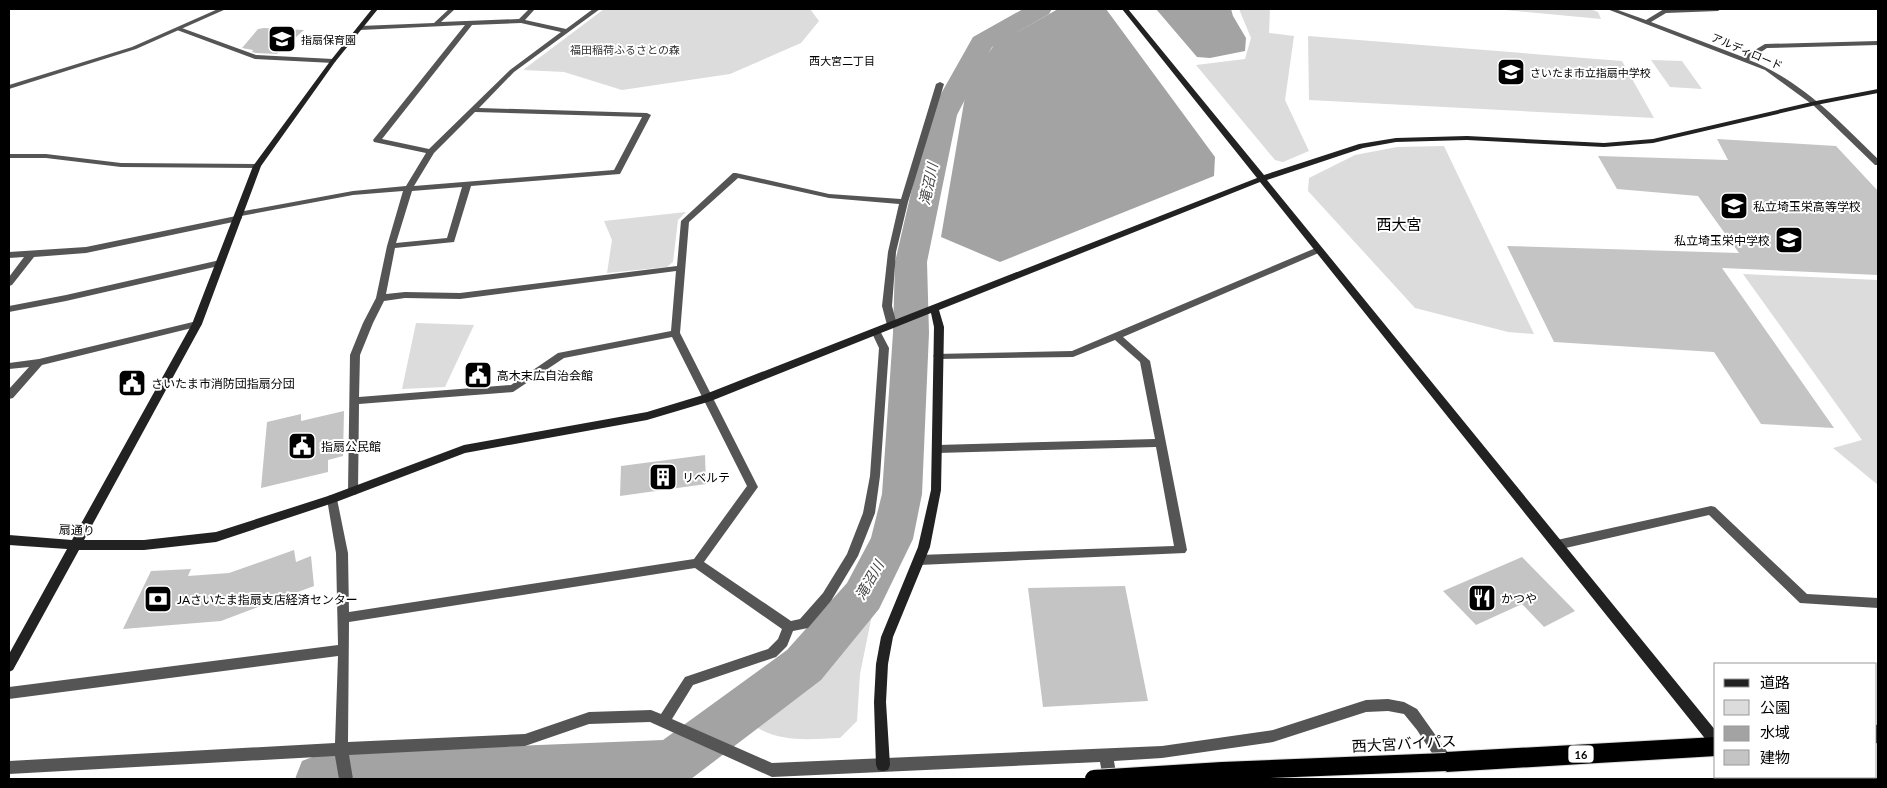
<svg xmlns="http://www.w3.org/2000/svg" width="1887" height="788" viewBox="0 0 1887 788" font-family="Lato,'Noto Sans JP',sans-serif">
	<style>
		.green { fill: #dcdcdc }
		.water { fill: #a3a3a3 }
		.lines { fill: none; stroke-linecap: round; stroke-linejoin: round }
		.river { fill: #a3a3a3; fill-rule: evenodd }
		.building { fill: #c4c4c4 }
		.highway-casing { stroke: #dbdbdb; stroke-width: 2 }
		.lane { fill: #555; fill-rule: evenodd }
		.street { fill: #555; fill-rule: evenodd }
		.secondary { fill: #222; fill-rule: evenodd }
		.highway { fill: #000; fill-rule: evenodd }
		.highway-bridge-casing { stroke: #dbdbdb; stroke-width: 20; stroke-linecap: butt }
		.highway-bridge { stroke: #000; stroke-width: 18 }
		.labels { text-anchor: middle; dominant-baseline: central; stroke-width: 4; stroke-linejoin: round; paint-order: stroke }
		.far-poi-label { font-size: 11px; fill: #000; stroke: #fff; text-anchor: start }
		.far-park-label { font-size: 11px; fill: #333; stroke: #fff }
		.far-street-label { font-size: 11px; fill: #000; stroke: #fff }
		.far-neighbourhood-label { font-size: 11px; fill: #000; stroke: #fff }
		.shield { fill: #fff; stroke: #4c4c4c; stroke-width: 1 }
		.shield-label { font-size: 11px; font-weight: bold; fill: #000 }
		.poi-label { font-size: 12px; fill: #000; stroke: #fff; text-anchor: start }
		.street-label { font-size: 12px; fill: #000; stroke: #fff }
		.water-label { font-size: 14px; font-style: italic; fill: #444; stroke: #fff }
		.quarter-label { font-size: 15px; fill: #000; stroke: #fff }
		.near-street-label { font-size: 15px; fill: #000; stroke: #fff }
	</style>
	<rect width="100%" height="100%" fill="#fff"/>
	<path class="green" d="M604 9H810L819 21 801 43 730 74 622 90 564 72 523 70Z
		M1239 9H1270L1269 33 1294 36 1285 100 1309 151 1283 162 1275 160 1196 65 1245 59 1251 38Z
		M1494 9H1590L1598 12 1601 19Z
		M1308 36 1622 61 1654 118 1309 100Z
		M1651 60 1682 61 1702 89 1670 87Z
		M1444 146 1534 334 1508 332 1415 308 1308 191 1309 178 1355 155 1397 147Z
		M686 212 678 220 673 262 667 267 607 273 612 240 604 221Z
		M1743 274 1878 280V485L1833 448 1862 440Z
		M416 323 474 325 445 387 402 389Z
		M873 610 860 674 857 721 840 738C810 739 782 743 756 727L822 667Z"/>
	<path class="water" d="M1058 9H1106L1215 157 1214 176 1000 262 941 237 967 85 994 45Z
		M1156 9H1231L1233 16 1246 38 1245 51 1210 58 1197 57Z"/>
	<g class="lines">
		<path class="river" d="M1023 9H1052L1049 14 992 47 957 115 927 262 929 333 922 494 913 539 879 609 821 680 691 779H295L302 761 320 754 663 740 787 650 847 583 871 538 882 494 893 333 895 262 929 115 973 37Z"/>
	</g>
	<path class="building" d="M264 28 304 30 277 54 256 53 252 52 253 50 242 48 258 29Z
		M1717 139 1836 146 1878 191V275L1722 268 1834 428 1761 424 1714 352 1554 342 1507 246 1739 253 1698 196 1617 189 1598 156 1728 160Z
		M344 411 343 456 328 460V472L261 488 267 422 301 414V421Z
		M705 455 706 484 620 496 621 466Z
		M294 550 296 562 311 556 314 586 221 621 123 629 151 571 191 569 188 576 229 573Z
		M1522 557 1575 611 1544 627 1522 604 1476 625 1443 591Z
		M1125 586 1148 701 1043 707 1028 588Z"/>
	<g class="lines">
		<defs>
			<path id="highway" d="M1876 725H1878V743H1876Z
				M1716 737V756L1446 772 1439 769 1436 762 1439 755 1446 752Z"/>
		</defs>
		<use href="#highway" class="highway-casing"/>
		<path class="lane" d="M179 27 256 55 333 59 336 61 333 63 255 59 177 30 176 29Z"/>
		<path class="street" d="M218 9H226L136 49 9 89V85L132 47Z
			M449 9H455L441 22 519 19 529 9H535L525 20 566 29 593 9H600L514 72 479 108 647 113 651 115 620 174 471 186 454 242 395 248 386 294 405 292 460 293 677 266 681 221 733 173H736L829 194 901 199 936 84 940 82 944 84 908 202 896 252 892 306 897 325 895 327H889L887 325 882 306 888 252 899 204 829 198 738 178 689 222 680 333 758 487 704 562 791 621 800 619 823 593 847 554 863 513 870 476 879 348 871 331 873 329H879L889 348 880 476 875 513 858 556 831 601 808 628 793 631 787 646 776 657 693 685 672 719 772 763 1162 746 1273 730 1366 700 1388 699 1404 702 1417 709 1451 757 1453 762 1451 767 1446 768 1441 767 1417 730 1404 714 1388 711 1366 712 1273 742 1162 758 1114 761 1117 779H1103L1100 762 772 777 650 722 589 724 525 746 349 755 353 779H339L335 756 9 774V761L335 743 338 656 9 699V687L338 645 336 553 327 499 328 496 332 495 336 496 337 499 348 553 349 612 694 559 747 486 672 337 564 358 513 392 359 404 358 491 357 494 353 495 349 494 348 491 350 355 363 323 376 298 387 246 403 191 353 195 241 216 242 218 238 221 86 253 34 257 12 285 9 286V277L24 257 9 258V252L86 247 236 216 235 214 239 212 353 191 406 186 426 153 374 142 373 140 465 25 360 30 357 28 360 26 434 23ZM521 23 561 32 510 70 429 149 382 139 472 25ZM475 112 642 117 614 170 414 186 434 153ZM462 187 447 238 396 243 412 191ZM676 271 671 331 558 353 511 385 359 397 360 355 373 323 384 301 405 298 460 299ZM695 568 782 629 778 639 768 649 685 677 661 714 651 710 589 712 525 734 348 742 349 622Z
			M1607 9H1615L1646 20 1664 9H1721L1718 11 1666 13 1651 22 1743 57 1765 44 1878 41V45L1767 48 1749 60C1801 80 1839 121 1878 159V165H1875L1813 105 1765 70Z
			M9 154H46L121 163 257 164 261 166 257 168 121 167 46 158H9Z
			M1318 247 1322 250 1321 252 1123 337 1150 361 1187 550 1185 553 919 565 915 563 913 560 915 557 919 555 1174 546 1156 447 937 453 933 452 932 449 933 446 937 445 1155 439 1140 362 1115 340 1073 357 938 359 933 356 935 354 1072 351Z
			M220 260 223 261 224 263 223 265 66 301 9 312V306L66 295Z
			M197 321 202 324 200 326 42 365 13 398 9 399V389L29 367 9 369V363L39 359Z
			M1711 506 1715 507 1807 594 1878 598V608L1800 603 1709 515 1557 550 1553 548 1551 545 1553 542 1557 540Z"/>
		<path class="secondary" d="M372 9H378L335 62 261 166 202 324 84 540H144L216 532 328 496 464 445 647 412 703 395 1257 178 1122 9H1128L1264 175 1359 144 1396 138 1467 136 1604 143 1653 139 1816 101 1878 89V93L1816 105 1653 143 1604 147 1467 140 1396 142 1363 148 1267 180 1716 731V748L1711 746 1260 182 939 310 944 327 941 490 930 547 893 637 888 664 886 702 890 765 888 770 883 771 878 770 876 765 874 702 876 664 881 637 918 547 931 490 934 327 931 313 711 401 647 420 465 453 336 502 216 542 144 550H79L13 670 9 672V654L67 549 9 545V535L72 540 192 324 253 166 331 60Z"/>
		<use href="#highway" class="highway"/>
		<defs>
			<path id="highway-bridge" d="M1094 779 1222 771 1446 762"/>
		</defs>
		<use href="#highway-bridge" class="highway-bridge-casing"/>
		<use href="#highway-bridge" class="highway-bridge"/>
	</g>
	<defs>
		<symbol id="school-square" viewBox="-11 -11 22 22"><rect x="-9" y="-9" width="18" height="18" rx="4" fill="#000" stroke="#fff"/><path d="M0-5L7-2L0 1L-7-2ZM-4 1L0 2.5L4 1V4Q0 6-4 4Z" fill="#fff"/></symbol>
		<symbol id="civic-square" viewBox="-11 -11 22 22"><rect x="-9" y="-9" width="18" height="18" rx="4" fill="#000" stroke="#fff"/><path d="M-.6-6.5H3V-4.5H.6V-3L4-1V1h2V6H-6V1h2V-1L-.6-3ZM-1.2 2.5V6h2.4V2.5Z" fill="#fff"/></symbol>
		<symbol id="building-square" viewBox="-11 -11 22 22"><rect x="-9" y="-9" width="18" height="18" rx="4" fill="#000" stroke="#fff"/><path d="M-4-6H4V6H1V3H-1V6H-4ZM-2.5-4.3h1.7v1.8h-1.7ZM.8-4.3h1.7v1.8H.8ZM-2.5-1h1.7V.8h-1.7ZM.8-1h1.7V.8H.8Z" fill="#fff"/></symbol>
		<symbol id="restaurant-square" viewBox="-11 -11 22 22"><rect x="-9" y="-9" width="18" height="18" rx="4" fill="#000" stroke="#fff"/><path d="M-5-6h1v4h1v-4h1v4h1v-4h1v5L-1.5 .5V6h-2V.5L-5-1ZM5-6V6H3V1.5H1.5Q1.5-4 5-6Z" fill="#fff"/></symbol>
		<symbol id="bank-square" viewBox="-11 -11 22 22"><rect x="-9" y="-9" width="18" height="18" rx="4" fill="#000" stroke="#fff"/><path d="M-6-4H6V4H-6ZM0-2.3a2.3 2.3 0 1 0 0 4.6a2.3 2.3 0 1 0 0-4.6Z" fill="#fff"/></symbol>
	</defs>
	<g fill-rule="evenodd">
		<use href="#school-square" x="266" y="23" width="32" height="32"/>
		<use href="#school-square" x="1495" y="56" width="32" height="32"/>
		<use href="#school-square" x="1718" y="190" width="32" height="32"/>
		<use href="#school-square" x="1773" y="224" width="32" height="32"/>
		<use href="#civic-square" x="462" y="359" width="32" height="32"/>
		<use href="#civic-square" x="116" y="367" width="32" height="32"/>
		<use href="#civic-square" x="286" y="430" width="32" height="32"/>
		<use href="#building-square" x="647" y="461" width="32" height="32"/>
		<use href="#restaurant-square" x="1466" y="582" width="32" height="32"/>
		<use href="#bank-square" x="142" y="583" width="32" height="32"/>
	</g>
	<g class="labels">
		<g class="far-poi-label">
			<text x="301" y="39">指扇保育園</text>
			<text x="1530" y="72">さいたま市立指扇中学校</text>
		</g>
		<g class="far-park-label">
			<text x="625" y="49">福田稲荷ふるさとの森</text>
		</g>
		<g class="far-street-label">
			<text transform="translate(1747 51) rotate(23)">アルディロード</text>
		</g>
		<g class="far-neighbourhood-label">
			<text x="842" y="60">西大宮二丁目</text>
		</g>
		<rect class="shield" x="1568.5" y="745.5" width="25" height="17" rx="4"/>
		<g class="shield-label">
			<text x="1581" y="754">16</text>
		</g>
		<g class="poi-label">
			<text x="1753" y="206">私立埼玉栄高等学校</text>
			<text x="1770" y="240" text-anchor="end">私立埼玉栄中学校</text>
			<text x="497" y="375">高木末広自治会館</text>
			<text x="151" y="383">さいたま市消防団指扇分団</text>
			<text x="321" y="446">指扇公民館</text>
			<text x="682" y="477">リベルテ</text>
			<text x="1501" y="598">かつや</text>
			<text x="177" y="599">JAさいたま指扇支店経済センター</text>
		</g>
		<g class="street-label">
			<text transform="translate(77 530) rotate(2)">扇通り</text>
		</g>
		<g class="water-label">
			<text transform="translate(928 184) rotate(-78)">滝沼川</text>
			<text transform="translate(869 580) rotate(-60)">滝沼川</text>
		</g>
		<g class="quarter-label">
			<text x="1399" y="224">西大宮</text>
		</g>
		<g class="near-street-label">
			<text transform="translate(1404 743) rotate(-3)">西大宮バイパス</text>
		</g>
	</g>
	<rect width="1887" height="788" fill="none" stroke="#000000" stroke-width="20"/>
	<rect x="1714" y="663" width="162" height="115" fill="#ffffff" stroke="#999999"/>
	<rect x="1724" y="679" width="25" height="8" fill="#222222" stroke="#999999"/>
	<text x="1760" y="688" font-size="15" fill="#000000">道路</text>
	<rect x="1724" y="700" width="25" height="15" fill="#dcdcdc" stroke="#999999"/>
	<text x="1760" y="713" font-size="15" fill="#000000">公園</text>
	<rect x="1724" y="726" width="25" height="15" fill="#a3a3a3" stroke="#999999"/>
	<text x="1760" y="738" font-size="15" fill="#000000">水域</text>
	<rect x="1724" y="750" width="25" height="15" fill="#c4c4c4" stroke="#999999"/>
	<text x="1760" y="763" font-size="15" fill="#000000">建物</text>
</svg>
